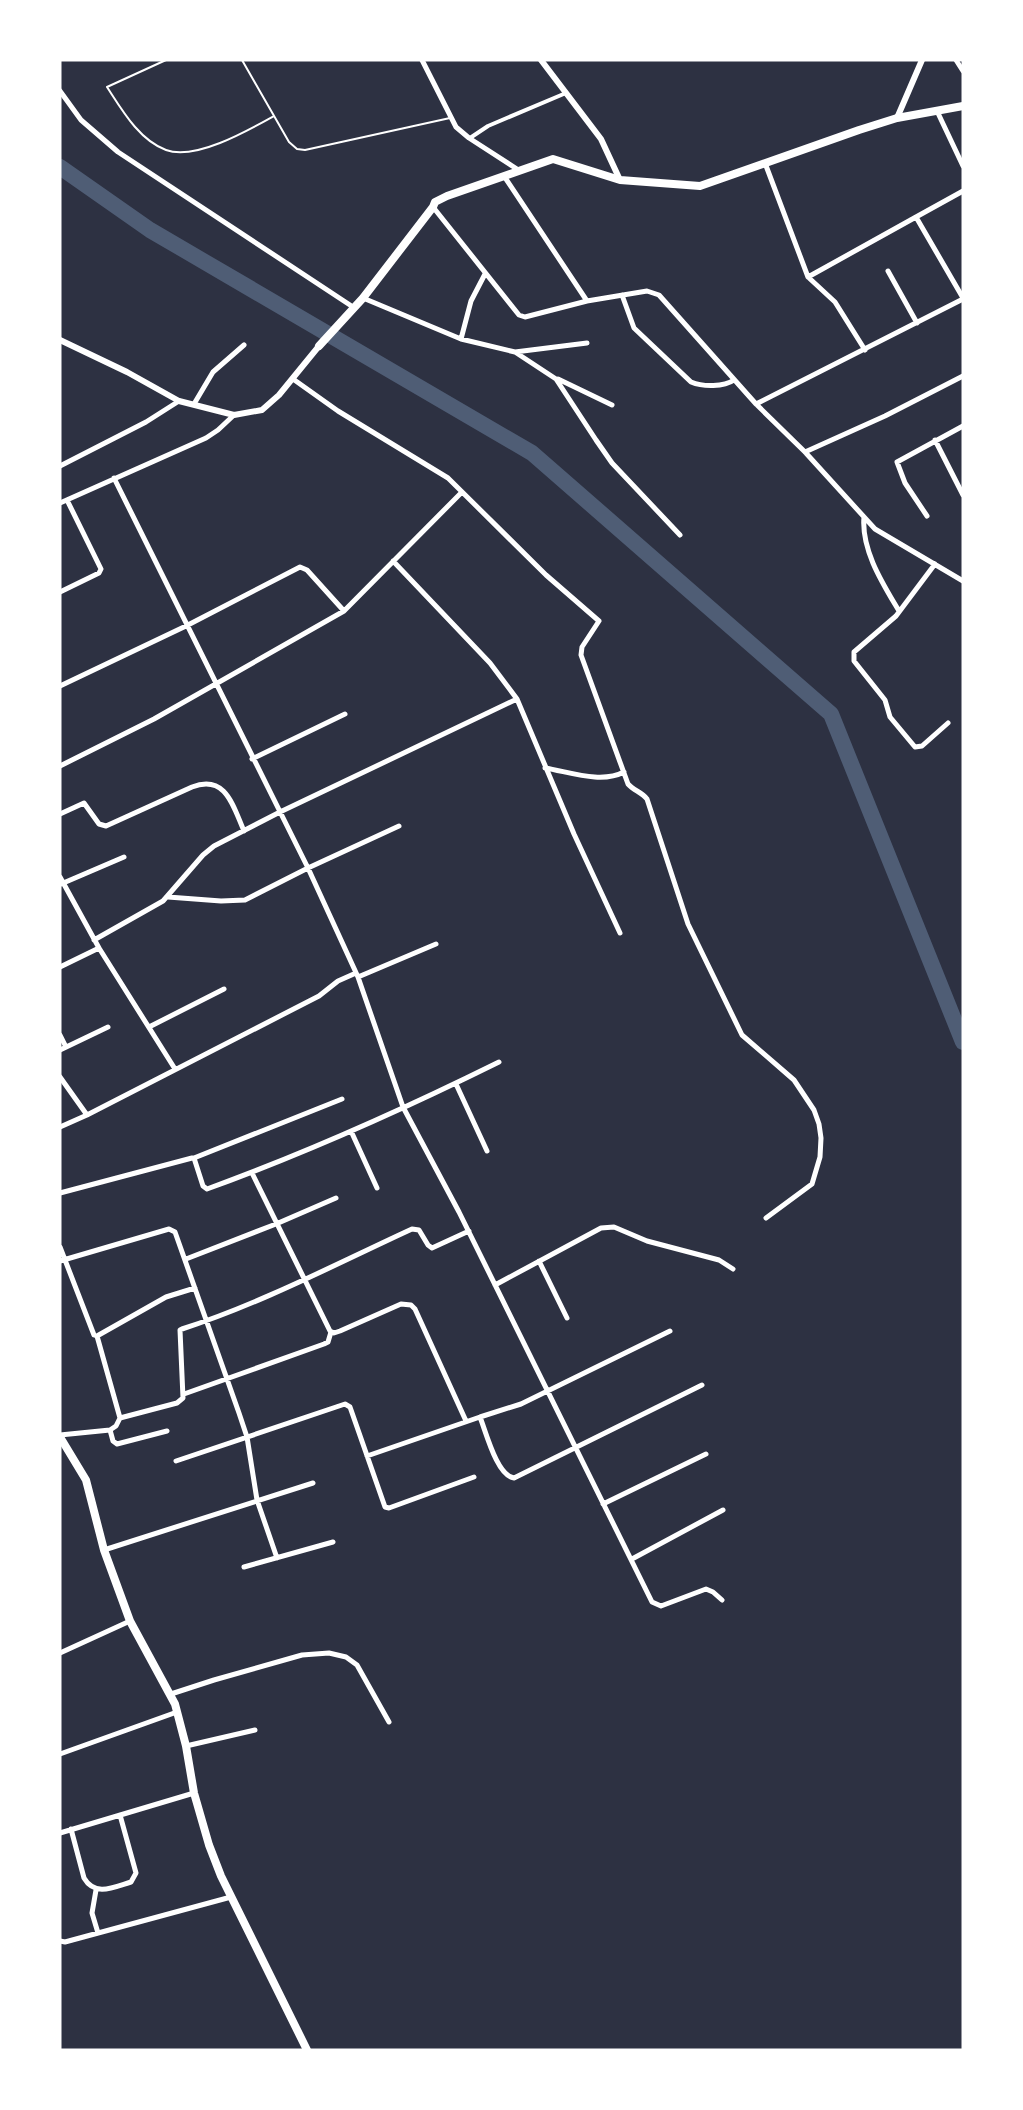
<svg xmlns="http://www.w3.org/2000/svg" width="1023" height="2110" viewBox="0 0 1023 2110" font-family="'Exo 2',sans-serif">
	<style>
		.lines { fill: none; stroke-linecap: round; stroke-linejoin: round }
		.river { stroke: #4f5d75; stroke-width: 16 }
		.service { stroke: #fff; stroke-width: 2 }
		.pedestrian { stroke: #fff; stroke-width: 4 }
		.minor { stroke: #fff; stroke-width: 5 }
		.tertiary { stroke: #fff; stroke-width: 6 }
		.primary { stroke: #fff; stroke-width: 8 }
	</style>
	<rect width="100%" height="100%" fill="#2d3142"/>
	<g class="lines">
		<path class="river" d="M60 167 150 230 532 453 831 714 963 1042"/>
		<path class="service" d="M166 60 107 87C122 110 139 140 166 150 195 161 249 130 274 116
			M242 60 289 142 297 149 305 150 450 118"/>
		<path class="pedestrian" d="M470 138 488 126 566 93"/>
		<path class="minor" d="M422 60 456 127 469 138 520 171
			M956 60 963 71
			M60 91 81 120 118 152 353 307
			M937 111 963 166
			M765 163 808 277 835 302 865 350
			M504 176 587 301
			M433 207 519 315 525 317 587 301 647 291 659 295 756 404 805 452 875 529 963 581
			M916 217 963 191
			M888 271 917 323
			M808 277 916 217 963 298
			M622 295 634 328 691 382C703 387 724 387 734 380
			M363 298 461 339 515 352 556 379 596 440 612 463 680 535
			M461 339 471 301 485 274
			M515 352 587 343
			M293 379 338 411 448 478 546 575 599 621 582 647 581 655 628 784C634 791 642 792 647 799L688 924 742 1035 794 1080 814 1110 819 1124 821 1138 820 1157 812 1184 766 1218
			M558 379 612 405
			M194 404 213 372 244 345
			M756 404 963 299
			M935 440 963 495
			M805 452 885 416 963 376
			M60 466 146 422 179 401
			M114 478 308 868 358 977 403 1107 459 1212 652 1602 661 1606 706 1589 713 1592 722 1600
			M60 503 206 438 218 430 234 415
			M927 516 905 483 897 462 963 426
			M864 517C861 550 883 584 899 611
			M393 561 490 663 517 699 574 834 620 933
			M935 564 896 616 854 652V661L885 700 890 717 915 747 922 746 948 723
			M60 592 99 573 101 569 67 500
			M60 686 186 626 300 567 307 570 344 611
			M252 759 345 714
			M60 766 154 719 344 611 462 492
			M545 768C570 772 601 784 624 772
			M60 814 84 803 99 824 106 826 192 787C226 774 233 806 244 831
			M60 877 99 948 60 967
			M61 884 124 857
			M168 897 221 901 245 900 308 868 399 826
			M94 940 163 901 203 855 214 846 280 812 517 699
			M99 948 175 1069
			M358 977 436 944
			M149 1027 224 989
			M60 1035 66 1047
			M60 1050 108 1027
			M60 1077 87 1115 319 996 338 981 356 973
			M456 1084 487 1151
			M60 1127 87 1115
			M351 1131 377 1188
			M194 1158 342 1099
			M252 1173 330 1331 334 1333 340 1331 401 1304 411 1305 415 1309 466 1421
			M60 1193 192 1158H194L203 1186 207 1189C306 1153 404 1109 499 1062
			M60 1247 94 1335 97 1336 166 1297 195 1288
			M186 1259 276 1224 336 1198
			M60 1261 169 1229 175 1232 239 1413 247 1437 257 1500 277 1558
			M539 1261 567 1318
			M495 1285 601 1228 614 1227 647 1241 719 1260 733 1269
			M184 1394 324 1344 328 1342 331 1332
			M480 1417C486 1432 497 1476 514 1478L702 1385
			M120 1418 177 1403 183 1398 180 1330 182 1329C260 1304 338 1263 412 1229L419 1230 428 1245 432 1248 469 1231
			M110 1430 113 1441 117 1444 167 1431
			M60 1435 110 1430 116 1426 120 1418 97 1336
			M367 1456 480 1417 521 1404 670 1331
			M176 1461 345 1404 350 1407 385 1507 389 1508 474 1477
			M603 1504 706 1454
			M104 1550 313 1483
			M632 1559 723 1510
			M244 1567 333 1542
			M60 1653 130 1621
			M171 1694 214 1680 302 1655 329 1653 346 1657 357 1665 389 1722
			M186 1746 255 1730
			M60 1754 177 1712
			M71 1829 84 1878C95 1897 114 1887 131 1882L136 1873 120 1815
			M60 1833 194 1793
			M96 1890 92 1913 98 1933
			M60 1941 65 1942 231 1897"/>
		<path class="tertiary" d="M541 60 601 139 620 180
			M897 118 922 60
			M60 340 127 372 179 401 234 415 262 410 279 395 319 346"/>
		<path class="primary" d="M319 346 363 298 433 207 435 202 447 196 553 159 620 180 700 186 859 130 897 118 963 106
			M60 1437 86 1480 104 1550 130 1621 175 1704 186 1746 194 1793 209 1845 221 1876 307 2050"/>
	</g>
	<rect width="1023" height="2110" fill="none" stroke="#ffffff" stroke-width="123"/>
</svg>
